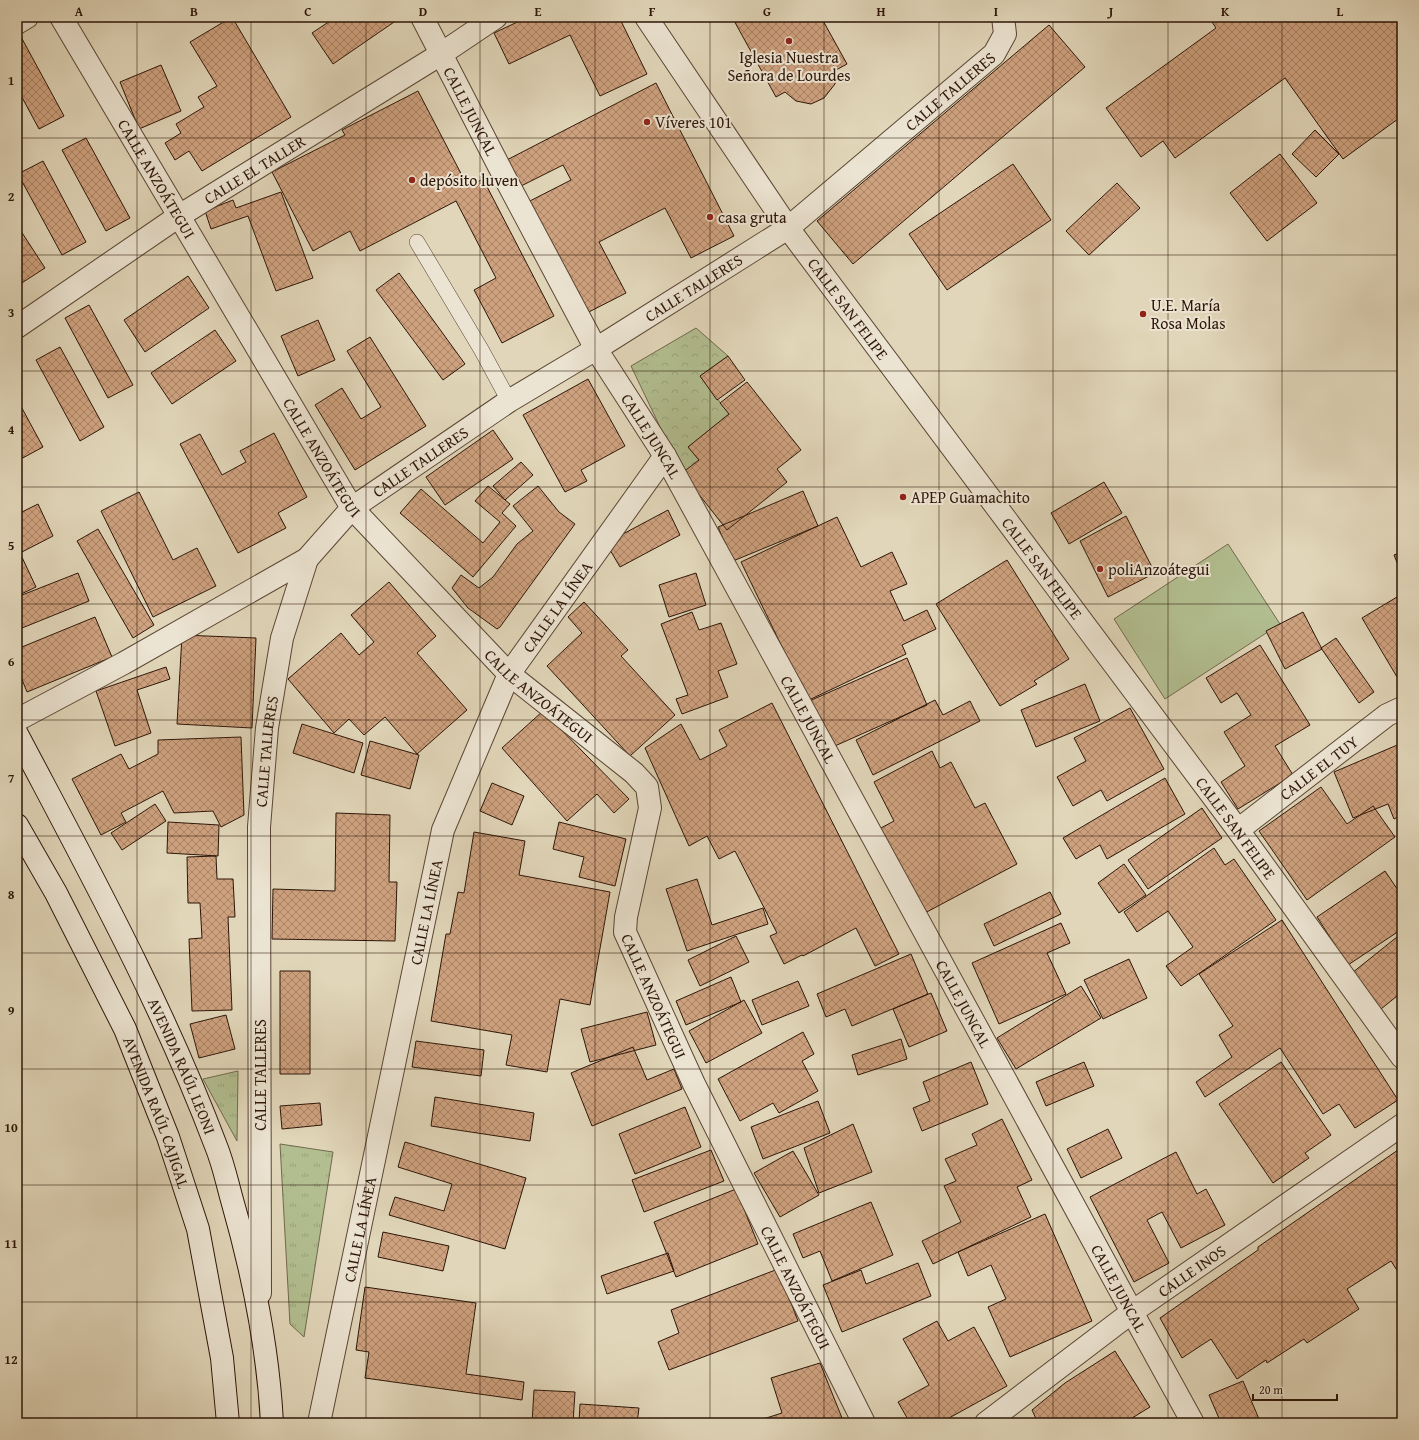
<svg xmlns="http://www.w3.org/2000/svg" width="1419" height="1440" viewBox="0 0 1419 1440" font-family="'Gentium Book Plus',serif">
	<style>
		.grass { fill: url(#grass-tufts); stroke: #706a4c }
		.forest { fill: url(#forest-crowns); stroke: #706a4c }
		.pitch { fill: #b2be90; stroke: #706a4c }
		.building { fill: url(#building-cross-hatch); stroke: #2d1608 }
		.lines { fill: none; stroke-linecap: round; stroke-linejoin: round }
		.lane-casing { stroke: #5a4634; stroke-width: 16 }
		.street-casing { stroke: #5a4634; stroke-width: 24 }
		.secondary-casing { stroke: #2d1608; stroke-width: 24 }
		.lane { stroke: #ece4d2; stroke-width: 15 }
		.street { stroke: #ece4d2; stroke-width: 22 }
		.secondary { stroke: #ece4d2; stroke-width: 22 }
		.grid { fill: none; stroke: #2d1608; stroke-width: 1; stroke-opacity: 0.55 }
		.poi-dot { fill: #8f2418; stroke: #ece4d2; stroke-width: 1.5 }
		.labels { text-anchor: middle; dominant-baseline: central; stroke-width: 4; stroke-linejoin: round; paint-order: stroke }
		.poi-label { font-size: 16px; fill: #2d1608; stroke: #ece4d2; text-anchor: start }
		.street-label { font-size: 16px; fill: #2d1608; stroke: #ece4d2 }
		.neatline { fill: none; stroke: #2d1608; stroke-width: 1.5 }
		.grid-label { font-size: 13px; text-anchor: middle; font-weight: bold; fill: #2d1608 }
	</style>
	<defs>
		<pattern id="grass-tufts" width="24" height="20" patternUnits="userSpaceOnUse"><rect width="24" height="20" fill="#b2be90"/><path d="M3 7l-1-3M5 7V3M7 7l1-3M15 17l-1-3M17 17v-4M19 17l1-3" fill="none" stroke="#99a37b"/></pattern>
		<pattern id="forest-crowns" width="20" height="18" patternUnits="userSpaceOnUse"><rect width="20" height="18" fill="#b2be90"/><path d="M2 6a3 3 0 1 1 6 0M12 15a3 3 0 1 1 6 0" fill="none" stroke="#99a37b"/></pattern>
		<pattern id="building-cross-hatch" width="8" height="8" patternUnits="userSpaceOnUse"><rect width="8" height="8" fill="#cfa27f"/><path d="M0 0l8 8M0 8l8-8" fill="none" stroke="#a88366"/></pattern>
	</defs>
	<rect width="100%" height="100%" fill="#e1d6b9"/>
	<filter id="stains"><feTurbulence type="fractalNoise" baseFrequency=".005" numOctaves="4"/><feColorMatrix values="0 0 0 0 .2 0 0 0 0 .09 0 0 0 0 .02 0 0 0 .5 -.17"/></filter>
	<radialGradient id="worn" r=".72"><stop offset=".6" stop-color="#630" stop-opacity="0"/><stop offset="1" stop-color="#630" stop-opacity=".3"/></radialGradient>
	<path class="grass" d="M238 1071 237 1141 203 1079Z
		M280 1144 333 1152 304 1337 290 1324Z"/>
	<path class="forest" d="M696 328 728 356 700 376 729 414 688 447 699 460 682 473 631 366Z"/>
	<path class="pitch" d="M1228 544 1280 624 1165 699 1114 619Z"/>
	<path class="building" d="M232 17 291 117 202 171 189 151 175 160 165 143 181 133 176 124 204 107 198 97 217 86 190 42Z
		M336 17H395L397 20 333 64 312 33Z
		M528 17H619L647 74 600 96 570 35 509 64 494 33Z
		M732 17H821L847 64 836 70 835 84 824 98 811 104 796 101 785 92 776 97Z
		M1220 17H1402V116L1343 159 1285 78 1175 158 1163 141 1141 157 1106 108 1216 28 1212 22Z
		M1049 25 1085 67 853 264 817 221Z
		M20 35 64 116 39 129 17 88V37Z
		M161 65 181 111 139 129 120 82Z
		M656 83 734 236 691 258 665 208 599 242 626 293 581 316 524 204 571 180 563 165 515 189 501 163Z
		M418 91 468 187 483 179 554 316 502 343 474 290 496 278 456 201 360 251 350 231 313 251 272 172 345 135 342 130Z
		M1315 130 1339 154 1316 177 1292 154Z
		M86 138 130 218 106 231 62 150Z
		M1280 154 1317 203 1267 241 1230 193Z
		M43 161 86 242 62 255 18 174Z
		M1013 164 1051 220 947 290 909 234Z
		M1117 183 1140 208 1089 255 1066 231Z
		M281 192 313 278 276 291 248 216 211 229 205 211 233 200 236 208Z
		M17 225 45 268 17 286Z
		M399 273 465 364 443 380 376 290Z
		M188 276 209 308 145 352 124 320Z
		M89 305 133 385 108 398 65 318Z
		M318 320 335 360 298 376 281 336Z
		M215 330 236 361 172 404 151 373Z
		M370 337 426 426 355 470 315 405 342 388 361 419 381 407 347 351Z
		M60 347 104 427 80 441 36 360Z
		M728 356 745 380 717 400 700 376Z
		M588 379 625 446 581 470 587 481 565 492 523 415Z
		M747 382 801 450 777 469 787 482 727 530 682 473 699 460 688 447 729 414 720 403Z
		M17 399 43 447 19 460 17 457Z
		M493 430 513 459 445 505 426 477Z
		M274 433 307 497 278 513 286 528 238 553 180 444 200 434 222 475 246 462 240 451Z
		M521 462 533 475 505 500 493 486Z
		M1104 482 1122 513 1069 544 1051 513Z
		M488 486 510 504 502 513 516 526 473 577 400 513 421 489 483 543 500 522 475 501Z
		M538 486 559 512 575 524 500 627 497 629 468 608 452 588 461 575 479 588 493 577 517 544 533 531 513 506Z
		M803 491 818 526 733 561 718 527Z
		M139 492 173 560 197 548 216 586 153 617 101 511Z
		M38 504 53 536 20 553 36 587 17 596V508L20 513Z
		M668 510 680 535 620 567 606 543Z
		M1126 516 1155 573 1108 597 1080 541Z
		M837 517 861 567 892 552 907 584 890 591 904 621 927 610 936 629 902 645 906 654 809 700 797 678 741 562Z
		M98 529 154 625 133 638 77 541Z
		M1402 552V575L1394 555Z
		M1007 560 1069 659 1034 681 1037 684 1000 706 936 604Z
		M78 573 89 601 17 630V597Z
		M696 573 706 605 669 617 659 585Z
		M389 582 436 636 417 653 467 710 417 754 385 717 364 735 349 719 334 733 288 679 341 633 359 655 374 642 351 615Z
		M1402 594V674L1397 677 1362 618Z
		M584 602 628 650 621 656 675 715 630 756 547 666 582 633 568 617Z
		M692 612 699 630 721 623 737 664 718 671 728 697 682 714 676 699 688 695 661 624Z
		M1303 612 1322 649 1285 669 1266 631Z
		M95 617 112 657 27 692 17 667V649Z
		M182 635 256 638 252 728 177 724Z
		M1336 638 1374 692 1359 703 1321 648Z
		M1260 645 1310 725 1275 746 1293 775 1238 809 1221 782 1245 766 1224 732 1251 715 1237 693 1221 703 1206 678Z
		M907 658 927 705 828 749 807 702Z
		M166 667 170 679 137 690 151 733 115 746 96 691Z
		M1085 684 1100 721 1036 747 1021 710Z
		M935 700 943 715 970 701 980 721 873 775 856 740Z
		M772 703 899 954 875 966 856 928 803 956 802 955 784 964 770 936 777 933 735 851 719 859 707 836 689 846 645 748 681 724 700 760 727 746 719 730Z
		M1130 708 1164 769 1107 801 1101 790 1073 806 1057 777 1086 761 1074 738Z
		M543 711 629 799 614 813 597 794 567 821 502 748Z
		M302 724 363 743 354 773 293 753Z
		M241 737 244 815 221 827 213 811 174 813 163 791 121 813 126 822 101 835 72 779 121 754 129 769 158 754V740Z
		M370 741 419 755 410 789 361 775Z
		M1402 743V815L1394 819 1388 804 1353 818 1334 772Z
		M932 751 940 768 951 762 975 808 985 803 1017 864 923 914 879 829 894 821 874 782Z
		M1165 778 1185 814 1107 859 1100 845 1076 859 1063 838Z
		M492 783 524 796 512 825 480 811Z
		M1321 787 1347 824 1373 806 1395 837 1307 900 1259 831Z
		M155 804 166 821 122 850 111 833Z
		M1202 808 1222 838 1148 889 1128 860Z
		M336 813 390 815 389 882H397L395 941 272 939 273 889 335 891Z
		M168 822 219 825 218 856 167 853Z
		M559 822 626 839 615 886 579 877 584 857 553 849Z
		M474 832 525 841 519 875 610 892 590 1005 560 999 547 1072 506 1065 512 1035 431 1021 446 934H450L458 892 464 893Z
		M1214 848 1225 865 1234 859 1276 920 1181 986 1166 966 1193 947 1168 911 1137 932 1124 912Z
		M216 856 217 879H233L235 917H228L232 1010 192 1011 189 939 202 938 200 903H188L187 857Z
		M1124 864 1146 895 1119 913 1098 883Z
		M1385 871 1402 896V929L1348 965 1317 917Z
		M697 879 712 925 763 908 768 924 687 951 666 889Z
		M1050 892 1061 914 994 946 984 924Z
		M1282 920 1398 1100 1355 1128 1339 1104 1323 1114 1280 1048 1205 1097 1196 1082 1232 1057 1219 1035 1233 1026 1199 974Z
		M1061 923 1070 943 1047 953 1066 994 999 1024 972 963Z
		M1402 933V992L1381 1009 1352 973Z
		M736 936 749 962 700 986 688 960Z
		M911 954 928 994 852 1026 845 1009 826 1017 817 994Z
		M1129 959 1147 998 1103 1019 1084 980Z
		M280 971H310V1074H280Z
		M731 977 741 1002 686 1025 676 1001Z
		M798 981 809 1006 762 1025 752 1000Z
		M1081 986 1101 1018 1016 1069 997 1038Z
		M931 993 947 1031 909 1047 893 1009Z
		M744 1000 762 1033 706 1063 689 1031Z
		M647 1012 656 1045 590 1062 581 1029Z
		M226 1015 235 1049 199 1058 190 1024Z
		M803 1032 814 1054 802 1061 818 1091 779 1113 773 1103 740 1121 718 1079Z
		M901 1039 907 1059 858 1075 852 1055Z
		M416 1041 484 1050 481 1076 412 1067Z
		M633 1047 647 1080 674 1069 682 1089 592 1126 571 1073Z
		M971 1062 988 1104 922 1131 913 1108 930 1101 923 1082Z
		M1084 1062 1094 1086 1046 1106 1036 1082Z
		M1281 1062 1331 1135 1305 1153 1309 1158 1273 1183 1219 1104Z
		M435 1097 534 1113 530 1141 431 1126Z
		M818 1101 830 1133 763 1159 751 1127Z
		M320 1103 322 1125 282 1129 280 1106Z
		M685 1107 701 1147 635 1174 619 1134Z
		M1002 1119 1032 1180 1017 1187 1031 1217 933 1264 922 1241 961 1222 944 1186 956 1181 945 1159 977 1145 972 1134Z
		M853 1124 872 1172 819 1193 804 1148Z
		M1108 1129 1122 1158 1081 1178 1067 1149Z
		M405 1142 526 1178 505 1249 389 1215 395 1197 444 1211 452 1184 398 1167Z
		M711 1150 724 1181 644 1212 632 1180Z
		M1398 1150 1402 1157V1278L1391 1261 1347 1289 1359 1309 1307 1343 1304 1339 1267 1363 1266 1360 1237 1379 1211 1339 1182 1358 1160 1318 1258 1250V1247Z
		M793 1151 819 1195 780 1217 754 1173Z
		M1176 1152 1197 1194 1206 1189 1225 1225 1181 1248 1162 1212 1147 1220 1169 1263 1134 1282 1090 1197Z
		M736 1189 758 1244 676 1277 654 1222Z
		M871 1202 893 1255 832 1281 820 1251 803 1258 793 1234Z
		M1045 1214 1092 1321 1010 1357 988 1307 1006 1299 991 1265 968 1276 958 1252Z
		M383 1232 449 1246 443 1271 378 1257Z
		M668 1253 674 1271 607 1294 601 1276Z
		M918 1263 931 1296 842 1332 823 1285 861 1270 866 1284Z
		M778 1269 798 1321 669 1370 658 1342 679 1333 671 1310Z
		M365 1287 476 1303 466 1374 524 1382 522 1400 365 1378 369 1352 356 1350Z
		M937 1321 948 1341 974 1327 1007 1386 940 1423H910L898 1402 929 1385 903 1339Z
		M1115 1351 1150 1407 1124 1423H1038L1032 1410 1065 1383Z
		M820 1363 844 1423H758L757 1421 782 1413 771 1378Z
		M1243 1381 1259 1419 1251 1423H1221L1209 1395Z
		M534 1390 575 1392 573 1423H532Z
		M580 1404 639 1408 637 1423H579Z"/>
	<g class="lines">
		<defs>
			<path id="lane" d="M417 242 482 351 509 401"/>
			<g id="street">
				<path id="s1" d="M61 17 352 508 509 674 634 773 647 787 650 808 626 917 625 932 694 1084 864 1423"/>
				<path id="s2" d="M422 17 504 176 596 349 665 456 1132 1312 1193 1423"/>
				<path id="s3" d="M646 17 788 228 1238 830 1402 1057"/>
				<path d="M17 23 27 17"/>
				<path id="s4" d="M17 327 179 216 441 54 496 17"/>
				<path d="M17 720 124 663 307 559"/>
				<path id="s5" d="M1238 830 1387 715 1402 708"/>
				<path id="s6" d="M260 1293 259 827 267 728 282 638 307 559 352 508 509 401 596 349 788 228 994 54 1005 34 1003 17"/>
				<path id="s7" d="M319 1423 443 830 509 674 665 456"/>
				<path id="s8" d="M986 1423 1132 1312 1402 1125"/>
			</g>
			<g id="secondary">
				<path id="s9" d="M17 734C88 869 162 1003 216 1146 223 1163 227 1182 232 1200 253 1273 268 1347 272 1423"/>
				<path id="s10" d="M17 825 56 893 125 1029 168 1137 198 1229 222 1358 228 1423"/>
			</g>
		</defs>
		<use href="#lane" class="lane-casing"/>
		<use href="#street" class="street-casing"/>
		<use href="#secondary" class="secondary-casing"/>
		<use href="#lane" class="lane"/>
		<use href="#street" class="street"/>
		<use href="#secondary" class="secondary"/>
	</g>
	<path class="grid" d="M137 17V1423M251 17V1423M366 17V1423M480 17V1423M595 17V1423M710 17V1423M824 17V1423M939 17V1423M1053 17V1423M1168 17V1423M1282 17V1423M17 138H1402M17 255H1402M17 371H1402M17 487H1402M17 604H1402M17 720H1402M17 836H1402M17 953H1402M17 1069H1402M17 1185H1402M17 1302H1402"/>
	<g class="poi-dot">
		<circle cx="789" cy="41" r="4"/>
		<circle cx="647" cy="122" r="4"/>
		<circle cx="412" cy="180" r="4"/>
		<circle cx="710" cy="217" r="4"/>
		<circle cx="1143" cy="314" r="4"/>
		<circle cx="903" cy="497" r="4"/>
		<circle cx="1100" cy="569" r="4"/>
	</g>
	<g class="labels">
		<g class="poi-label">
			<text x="789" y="57" text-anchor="middle">Iglesia Nuestra<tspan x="789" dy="18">Señora de Lourdes</tspan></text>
			<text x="655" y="122">Víveres 101</text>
			<text x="420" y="180">depósito luven</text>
			<text x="718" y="217">casa gruta</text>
			<text x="1151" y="305">U.E. María<tspan x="1151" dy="18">Rosa Molas</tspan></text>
			<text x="911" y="497">APEP Guamachito</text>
			<text x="1108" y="569">poliAnzoátegui</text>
		</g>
		<g class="street-label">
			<text stroke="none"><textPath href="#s6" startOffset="1538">CALLE TALLERES</textPath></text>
			<text stroke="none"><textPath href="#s2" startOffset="106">CALLE JUNCAL</textPath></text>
			<text stroke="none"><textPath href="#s4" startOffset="285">CALLE EL TALLER</textPath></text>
			<text stroke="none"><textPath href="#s1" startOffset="188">CALLE ANZOÁTEGUI</textPath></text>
			<text stroke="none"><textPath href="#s6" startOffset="1214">CALLE TALLERES</textPath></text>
			<text stroke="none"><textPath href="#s3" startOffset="355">CALLE SAN FELIPE</textPath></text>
			<text stroke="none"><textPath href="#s2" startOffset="478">CALLE JUNCAL</textPath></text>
			<text stroke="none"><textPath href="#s1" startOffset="512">CALLE ANZOÁTEGUI</textPath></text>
			<text stroke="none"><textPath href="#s6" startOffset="890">CALLE TALLERES</textPath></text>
			<text stroke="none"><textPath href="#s3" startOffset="679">CALLE SAN FELIPE</textPath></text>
			<text stroke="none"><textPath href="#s7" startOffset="858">CALLE LA LÍNEA</textPath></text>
			<text stroke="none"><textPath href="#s1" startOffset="836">CALLE ANZOÁTEGUI</textPath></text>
			<text stroke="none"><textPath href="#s2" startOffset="802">CALLE JUNCAL</textPath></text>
			<text stroke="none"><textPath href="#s6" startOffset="542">CALLE TALLERES</textPath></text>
			<text stroke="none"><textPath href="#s5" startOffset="102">CALLE EL TUY</textPath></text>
			<text stroke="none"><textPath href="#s3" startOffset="1003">CALLE SAN FELIPE</textPath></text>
			<text stroke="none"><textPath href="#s7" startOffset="522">CALLE LA LÍNEA</textPath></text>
			<text stroke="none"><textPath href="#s1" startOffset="1196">CALLE ANZOÁTEGUI</textPath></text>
			<text stroke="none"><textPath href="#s2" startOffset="1126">CALLE JUNCAL</textPath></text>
			<text stroke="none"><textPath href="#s9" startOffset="371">AVENIDA RAÚL LEONI</textPath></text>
			<text transform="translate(260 1075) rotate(-90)">CALLE TALLERES</text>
			<text stroke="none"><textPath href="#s10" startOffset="320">AVENIDA RAÚL CAJIGAL</textPath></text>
			<text stroke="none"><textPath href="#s7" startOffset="198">CALLE LA LÍNEA</textPath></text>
			<text stroke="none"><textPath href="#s8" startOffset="256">CALLE INOS</textPath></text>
			<text stroke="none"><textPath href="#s1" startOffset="1520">CALLE ANZOÁTEGUI</textPath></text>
			<text stroke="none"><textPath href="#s2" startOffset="1450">CALLE JUNCAL</textPath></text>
		</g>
	</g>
	<rect width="1419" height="1440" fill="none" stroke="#e1d6b9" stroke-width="44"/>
	<path d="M1253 1394v6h84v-6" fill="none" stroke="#2d1608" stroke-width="2"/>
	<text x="1259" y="1394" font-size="12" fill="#2d1608" stroke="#ece4d2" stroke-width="3" paint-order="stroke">20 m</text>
	<rect x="22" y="22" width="1375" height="1396" class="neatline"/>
	<g class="grid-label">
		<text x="79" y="16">A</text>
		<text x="194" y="16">B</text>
		<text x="308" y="16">C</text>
		<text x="423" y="16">D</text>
		<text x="538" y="16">E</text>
		<text x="652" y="16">F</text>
		<text x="767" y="16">G</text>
		<text x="881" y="16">H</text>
		<text x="996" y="16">I</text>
		<text x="1111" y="16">J</text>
		<text x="1225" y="16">K</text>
		<text x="1340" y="16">L</text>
		<text x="11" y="85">1</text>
		<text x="11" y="201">2</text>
		<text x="11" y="317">3</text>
		<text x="11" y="434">4</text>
		<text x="11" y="550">5</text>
		<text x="11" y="666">6</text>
		<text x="11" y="783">7</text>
		<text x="11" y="899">8</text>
		<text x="11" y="1015">9</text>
		<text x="11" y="1132">10</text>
		<text x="11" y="1248">11</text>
		<text x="11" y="1364">12</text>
	</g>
	<rect width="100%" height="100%" filter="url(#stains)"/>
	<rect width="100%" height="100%" fill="url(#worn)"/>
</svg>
